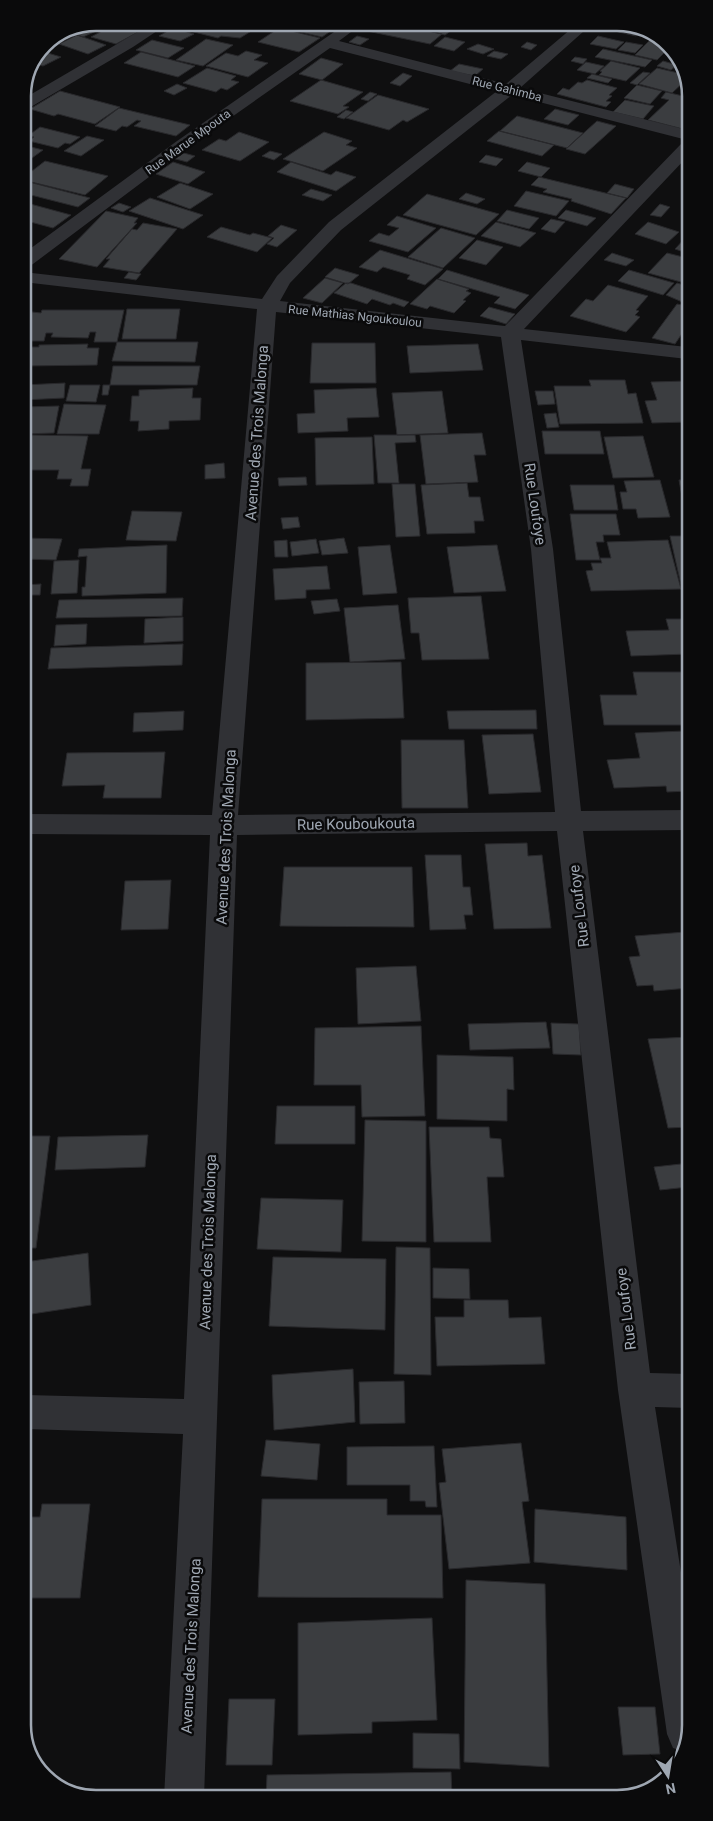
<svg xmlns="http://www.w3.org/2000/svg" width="713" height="1821" viewBox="0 0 713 1821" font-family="Roboto,sans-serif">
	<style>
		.building { fill: #3b3d40; stroke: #29292c }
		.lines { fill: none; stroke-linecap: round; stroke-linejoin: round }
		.street { fill: #303135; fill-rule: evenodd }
		.labels { text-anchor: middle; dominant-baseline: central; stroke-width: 5; stroke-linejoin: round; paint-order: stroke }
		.far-street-label { font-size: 12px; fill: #9fa7b2; stroke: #0a0a0b }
		.street-label { font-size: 15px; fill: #9fa7b2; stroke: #0a0a0b }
		.rim { fill: none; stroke: #9fa7b2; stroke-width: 2.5 }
	</style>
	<rect width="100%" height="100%" fill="#0f0f10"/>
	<path class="building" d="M121 23H154L144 29Z
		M193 23H249L253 24 251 25 258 27 240 38 221 36 218 38 182 29Z
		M261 23H301L332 30 322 37Z
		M378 23H387L442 34 430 44 367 31Z
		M618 23 634 27 643 31 636 36 610 30Z
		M115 24 140 31 116 44 91 37Z
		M434 25 452 30 445 35 427 30Z
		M85 27 96 31 83 37 72 33Z
		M173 28 194 34 180 41 159 36Z
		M279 28 320 38 299 52 258 42Z
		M77 35 106 45 88 54 59 44Z
		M357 36 369 39 360 45 349 42Z
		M598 36 624 42 616 49 590 44Z
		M445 37 465 42 454 51 434 46Z
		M653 37 663 39 669 48 657 60 635 55Z
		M206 39 233 45 203 66 176 60Z
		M152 40 184 48 168 58 136 50Z
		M527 42 537 45 531 50 521 47Z
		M626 42 643 45 635 53 618 50Z
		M478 44 494 49 483 54 467 49Z
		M603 49 652 60 645 67 595 57Z
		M41 51 61 57 43 66 35 64Z
		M246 51 262 55 254 60 268 63 248 77 206 66 226 53 238 56Z
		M494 51 508 54 501 59 487 56Z
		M141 52 195 66 178 77 124 63Z
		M575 57 587 59 583 64 571 61Z
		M321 58 343 64 322 80 299 74Z
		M611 61 640 68 626 81 599 75 602 72 600 71Z
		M663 61 677 65 671 70 657 66Z
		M586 62 604 66 595 74 577 70Z
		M459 64 483 69 475 76 450 71Z
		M207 68 236 76 231 80 239 82 227 90 221 88 216 92 183 83Z
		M657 68 687 75V79L672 93 639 84Z
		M643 72 650 73 637 85 630 83Z
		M403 73 412 76 400 86 390 83Z
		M592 74 612 79 608 83 587 78Z
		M321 80 363 92 343 106 349 107 338 114 290 101Z
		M587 80 617 88 609 95 612 96 606 101 611 102 606 107 557 94 563 88 569 90 578 82 582 83Z
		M177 84 187 88 174 95 164 91Z
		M637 85 662 91 650 104 624 98Z
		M60 91 120 107 95 124 58 114 54 116 30 109Z
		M370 92 377 94 368 101 361 99Z
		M666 92 687 97V124L683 129 648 120 669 100 661 98Z
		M378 95 429 109 407 122 403 120 389 130 346 118Z
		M625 100 654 106 643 119 613 112Z
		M119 108 190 125 176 136 134 126 141 121 137 120 127 127 122 126 116 131 95 126Z
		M555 109 579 115 568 125 544 119Z
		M346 110 353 112 344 119 337 117Z
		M517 116 583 133 567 148 500 131Z
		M597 121 616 126 585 154 566 149Z
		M40 127 80 137 70 144 65 143 58 148 29 141 34 137 28 136Z
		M499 131 554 145 542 156 487 141Z
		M239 132 269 142 240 161 202 150 219 139 226 141Z
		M324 132 352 141 346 145 357 148 323 171 283 159Z
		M87 136 104 140 81 156 64 151Z
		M23 145 43 150 32 158 23 156Z
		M270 151 282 154 274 160 262 156Z
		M180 152 195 156 187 162 172 158Z
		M486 155 503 159 496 166 479 162Z
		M45 161 108 176 85 195 23 180V178Z
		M173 162 205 172 188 184 156 174Z
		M291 162 331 175 336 171 356 177 336 191 277 172Z
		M527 162 550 168 541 177 518 171Z
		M539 177 626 198 611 214 571 201 572 199 543 192 547 189 531 185Z
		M29 182 90 198 78 207 23 193V187Z
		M180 183 213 194 190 209 157 197Z
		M615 184 634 189 627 198 607 193Z
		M311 189 332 195 323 201 302 195Z
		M526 191 569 201 556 216 514 206Z
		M466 193 485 199 477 204 459 199Z
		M427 194 499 214 476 235 403 215Z
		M150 198 203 215 183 229 129 211Z
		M23 202 71 215 53 228 23 220Z
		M119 203 131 207 123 212 111 208Z
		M660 204 670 207 661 217 650 215Z
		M507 210 539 218 529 229 497 221Z
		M566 210 596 218 587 226 558 218Z
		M106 211 138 218 134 223H137L97 267 59 259Z
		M397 216 436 228 408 252 369 241 379 233 389 236 399 228 387 225Z
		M551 219 565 222 555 233 541 229Z
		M496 222 536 233 520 247 481 236Z
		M648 222 679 232 666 244 635 234Z
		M143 223 177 229 139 273 103 267 110 259H106L132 229 137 230Z
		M281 225 297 230 277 247 267 244 274 238 268 236Z
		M221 227 250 235 253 233 272 238 257 252 207 237Z
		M441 228 475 238 443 268 408 257Z
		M687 236V253L675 249Z
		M477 240 503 247 486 265 459 258Z
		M380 250 443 269 425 285 407 279 410 275 383 267 377 272 359 267Z
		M612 253 634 260 626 266 604 260Z
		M667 253 687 258V276L681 282 648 273Z
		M335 268 359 275 348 284 325 277Z
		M447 270 529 295 515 309 494 303 500 297 438 279Z
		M629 270 674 283 663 295 618 281Z
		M129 272 141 274 136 280 124 278Z
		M325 278 343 283 322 303 303 298Z
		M437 279 469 289 466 291 471 293 463 300 466 301 454 313 430 306 427 309 410 304Z
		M346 283H351L409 302 404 307 393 303 390 305 372 299 367 304 334 293Z
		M677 283 687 286 683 291 687 292V304L666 295Z
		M608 285 648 296 636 310 639 311 635 315 640 317 626 332 570 316 586 299 593 301Z
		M677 304 687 306V326L675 344 652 338Z
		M489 307 515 314 506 324 480 316Z
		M127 309H180L176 339H122Z
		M42 310H124L117 342H94L96 332H90L88 338 51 337 53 333H46L44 341H23V327L26 318H31L32 312 41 313Z
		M117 342H198L195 362 112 361Z
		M312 343H375L376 383H310Z
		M88 344 87 348H99L97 365 23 366 27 347H39V345Z
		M478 344 483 370 410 373 407 346Z
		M113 366H200L197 385H110Z
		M589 380H625L628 394 636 393 643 423 560 424 554 386H591Z
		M687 381V422L652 423 645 401 657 400 651 382Z
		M65 383 64 398 23 400V385Z
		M70 385H100L96 402 66 401Z
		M103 385H110L108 395H102Z
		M193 388 192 398H201L200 420 169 421V429L138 431 139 421H130L132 396H139V390Z
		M376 388 379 417 347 418 348 431 298 433 297 414 315 413 314 390Z
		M442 391 448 433 397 435 392 393Z
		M535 391H553L555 404 538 405Z
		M64 404 106 405 99 434H57Z
		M59 406 54 433 23 434V407Z
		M556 413 559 427 547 428 544 414Z
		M542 431H600L604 454H545Z
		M482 433 486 455H474L478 482 426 484 420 435Z
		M32 435 88 436 81 469H91L88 486H70L72 479H57L59 470H23Z
		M374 435H415L416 442 395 443 399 483H378Z
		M643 436 654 477 613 478 604 437Z
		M372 437 374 484 316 485 315 438Z
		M224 463 225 478 205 479V465Z
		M306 477 307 485 279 486 278 478Z
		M660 480 670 517 638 518 636 509H623L620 492H627L624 481Z
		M679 480H688V530Z
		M467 483 469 497H480L484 521H474L475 533 427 534 421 485Z
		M392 484H415L420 536 396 537Z
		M570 485H614L618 510H574Z
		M132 511 182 512 176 541 126 540Z
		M570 514H616L620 535H603L604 542H596L600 560H576Z
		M298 517 300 527 283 529 281 518Z
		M670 536H686L688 545V594H683Z
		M24 538 62 539 56 560 24 559Z
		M344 538 348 553 322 555 319 541Z
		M316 539 319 553 292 556 290 542Z
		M287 540 288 557H275L274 541Z
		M668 540 681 589 591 591 586 571 593 570 591 563H602L600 558H611L607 542Z
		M167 545 166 593 82 596V587H85L87 556 78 557 79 549Z
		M390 545 397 593 363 595 358 547Z
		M497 545 506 591 454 593 447 547Z
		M79 560 77 593 51 594 54 561Z
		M327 566 330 589 306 590V598L275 600 273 569Z
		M41 584 40 595H24V585Z
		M481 596 489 659 422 660 419 633H411L408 598Z
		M183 598 182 616 56 618 59 600Z
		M337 599 340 611 314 614 311 601Z
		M398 605 405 659 350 662 344 608Z
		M183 617V641L144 643 145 619Z
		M666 619H682L688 639V654L631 656 626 631 669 630Z
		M87 624 86 644 54 646 56 625Z
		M183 644 182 665 48 669 51 648Z
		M401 662 404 718 306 720V663Z
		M633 672H683L688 699V725H604L600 695H637Z
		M536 710 537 729H449L447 711Z
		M184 711 183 730 133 732 134 713Z
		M685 731 688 744V791L667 792 666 786 614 788 607 760 640 758 635 733Z
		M533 734 541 792 489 794 482 735Z
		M401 740H464L468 808H402Z
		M165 752 161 798H103L105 785 62 786 67 753Z
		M527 843 528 856 542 855 551 928 494 929 485 844Z
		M425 855H461L463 887H470L473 915H464L466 929 430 930Z
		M284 867H412L414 927 280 926Z
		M171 880 168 929 121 930 125 881Z
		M689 927V988L654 991 653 985 637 986 629 957 640 956 635 936 685 932 684 928Z
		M416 966 421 1021 358 1024 356 968Z
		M546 1022 550 1048 470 1050 468 1024Z
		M551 1023 579 1024 581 1055 553 1054Z
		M421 1026 425 1116 362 1117 361 1085H314L315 1028Z
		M689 1037V1127L668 1128 648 1039Z
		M437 1055 513 1057 514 1090 507 1089V1121L437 1119Z
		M277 1106H355V1144H275Z
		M365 1120 426 1121V1242L362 1241Z
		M429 1127H489L490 1138 501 1139 504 1177H487L491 1242H434Z
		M148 1135 145 1167 55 1170 58 1137Z
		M25 1136H50L36 1248H25Z
		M681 1164 688 1187 660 1190 654 1167Z
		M261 1198 343 1200 341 1252 257 1249Z
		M396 1247 430 1248 431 1375 394 1374Z
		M88 1253 91 1305 25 1315V1262Z
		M273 1257 386 1259 385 1330 269 1326Z
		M433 1268 469 1269 470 1299 433 1298Z
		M464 1300H508L509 1318 541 1317 545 1364 437 1366 435 1317H464Z
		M353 1369 355 1422 274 1430 272 1375Z
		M404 1381 405 1423 360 1424 359 1382Z
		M266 1440 320 1444 317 1480 261 1476Z
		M521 1443 529 1501 522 1502 530 1563 449 1569 439 1483 446 1482 442 1449Z
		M434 1446 437 1507H426L425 1501H410V1485H347V1447Z
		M262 1499H387V1515H441L443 1598 258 1597Z
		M42 1504H90L80 1598H26V1517H40Z
		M535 1509 626 1517 627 1570 534 1562Z
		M466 1580 545 1584 549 1767 464 1762Z
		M432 1618 437 1720 372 1722V1733L298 1735V1623Z
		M229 1699H275L272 1765H226Z
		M618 1707H655L660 1754 623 1755Z
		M413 1733 459 1734 460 1769 413 1768Z
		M451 1772 452 1796 266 1797 267 1775Z"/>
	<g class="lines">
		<path class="street" d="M153 23H169L133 47 29 108 23 110V99Z
			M347 23H363L339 41 506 84 578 23H593L520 88 687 130V140L512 95 341 230 290 283 280 301 505 326 681 144 687 142V157L524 329 687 347V359L521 340 553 549 581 811 688 810V830L583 831 650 1373 690 1374V1408L655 1407 690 1630V1725L682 1751 673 1748 667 1734 618 1390 557 831 237 835 204 1798H164L183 1434 26 1429V1395L184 1399 210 835 24 834V814L212 815 257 309 23 282V272L262 299 277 276 329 222 497 91 330 48 189 147 29 267 23 268V254L177 141ZM276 312 501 337 531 549 555 812 238 815Z"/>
	</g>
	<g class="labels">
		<g class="far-street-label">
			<text transform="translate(507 89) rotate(14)">Rue Gahimba</text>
			<text transform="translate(188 142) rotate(-36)">Rue Marue Mpouta</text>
			<text transform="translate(355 316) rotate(6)">Rue Mathias Ngoukoulou</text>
		</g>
		<g class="street-label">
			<text transform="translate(257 433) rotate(-86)">Avenue des Trois Malonga</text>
			<text transform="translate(535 504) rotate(82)">Rue Loufoye</text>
			<text transform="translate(356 824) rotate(-1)">Rue Kouboukouta</text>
			<text transform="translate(226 837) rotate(-87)">Avenue des Trois Malonga</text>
			<text transform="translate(579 906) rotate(-97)">Rue Loufoye</text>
			<text transform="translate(208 1242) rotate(-88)">Avenue des Trois Malonga</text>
			<text transform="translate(626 1309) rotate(-97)">Rue Loufoye</text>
			<text transform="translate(191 1646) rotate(-87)">Avenue des Trois Malonga</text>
		</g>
	</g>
	<path d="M0 0H713V1821H0ZM96 31H617A65 65 0 0 1 682 96V1725A65 65 0 0 1 617 1790H96A65 65 0 0 1 31 1725V96A65 65 0 0 1 96 31Z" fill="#0a0a0b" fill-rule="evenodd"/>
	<path class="rim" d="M96 31H617A65 65 0 0 1 682 96V1725A65 65 0 0 1 617 1790H96A65 65 0 0 1 31 1725V96A65 65 0 0 1 96 31Z"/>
	<g transform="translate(668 1776) rotate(168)" stroke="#0a0a0b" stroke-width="4" paint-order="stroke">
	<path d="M0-4L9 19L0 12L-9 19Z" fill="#9fa7b2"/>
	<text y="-8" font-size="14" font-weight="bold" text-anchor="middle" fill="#9fa7b2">N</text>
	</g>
</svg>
